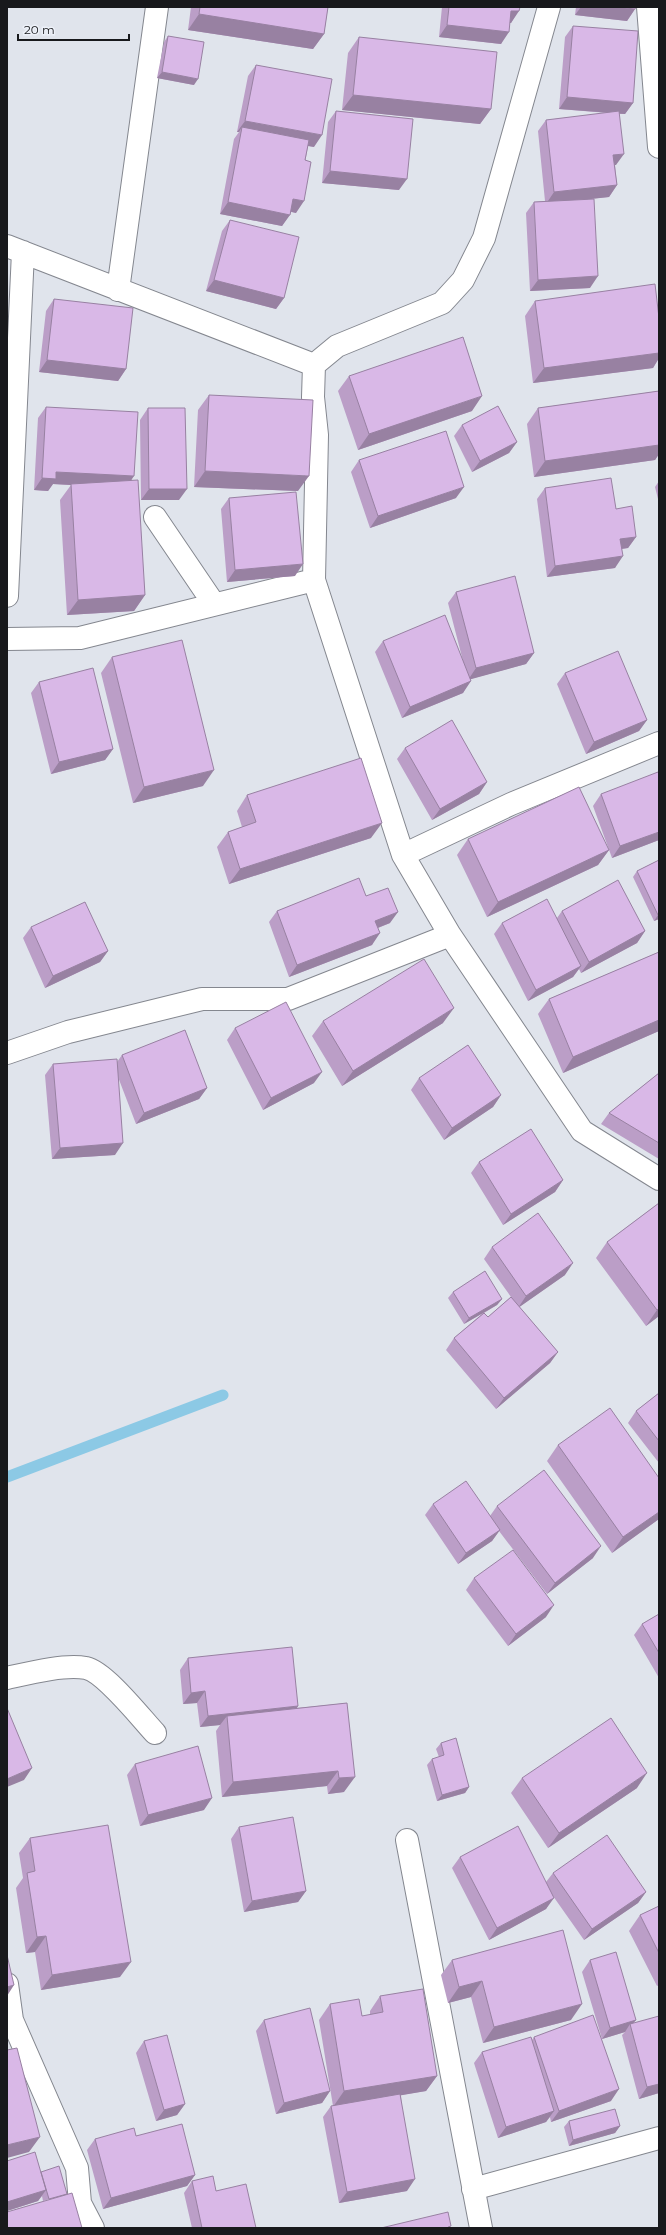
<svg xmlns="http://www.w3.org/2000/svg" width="666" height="2235" viewBox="0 0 666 2235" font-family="Montserrat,sans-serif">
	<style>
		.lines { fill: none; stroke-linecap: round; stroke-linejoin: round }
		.stream { stroke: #8cc9e5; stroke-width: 11 }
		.minor-casing { stroke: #84878f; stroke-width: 24 }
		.minor { stroke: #fff; stroke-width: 22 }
		.wall { fill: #bb9ec7 }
		.shaded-wall { fill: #9881a2 }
		.building { fill: #d9b8e7; stroke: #9881a2 }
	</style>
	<rect width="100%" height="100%" fill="#e0e4ec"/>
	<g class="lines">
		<path class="stream" d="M7 1477 223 1395"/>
		<defs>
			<path id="minor" d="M549 7 484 238 463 280 442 303 337 346 314 365 313 397 317 435 314 580 403 855 450 935 582 1131 659 1179
				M648 7 659 147
				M7 246 314 365
				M118 290 157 7
				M155 517 214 604
				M7 596 23 252
				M7 639 80 638 314 580
				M403 855 511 804 659 743
				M7 1053 68 1032 202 999H288L450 935
				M7 1678C29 1673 64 1664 86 1668 105 1672 141 1718 155 1733
				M407 1840 481 2228
				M7 1984 12 2020 77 2168 80 2203 93 2228
				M473 2189 659 2138"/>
		</defs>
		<use href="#minor" class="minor-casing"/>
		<use href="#minor" class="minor"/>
	</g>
	<path class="wall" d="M191 7H328L324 34 313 49 188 30Z
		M442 7H520L511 23H510L501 44 439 37Z
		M576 7H636L635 9 627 21 575 15Z
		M573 26 633 103 625 114H619L616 165H615L617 185 609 197 588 199 590 288 530 291 526 213 534 202 545 201 538 131 546 120 608 113 559 109 565 37Z
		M168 36 194 85 157 78 164 42Z
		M359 37 491 109 480 124 342 110 348 53Z
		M256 65 314 147 308 146 296 213 291 212 282 226 220 214 234 139 239 132H237L248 76Z
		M336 111 399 190 322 183 328 122Z
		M230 220 284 298 276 309 206 291 222 231Z
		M54 299 126 369 118 381 39 372 46 311Z
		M535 301 659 318V358L653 368 533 383 525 316Z
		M349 376 472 411 358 450 338 391Z
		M659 391V454L655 460 534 477 527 424 538 408Z
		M209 395 298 491 194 487 198 410Z
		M46 407 132 480 145 595 134 611 67 615 60 500 71 485 53 484 48 491 34 490 38 418Z
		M148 408 179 500H141L140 420Z
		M462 425 517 442 509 453 472 472 454 436Z
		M359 460 456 498 370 528 351 472Z
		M659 481V503L655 487Z
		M545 488 616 509 636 537 628 548 622 549 615 568 547 577 537 499Z
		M229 498 295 576 227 582 221 509Z
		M456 592 534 653 526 664 470 679 463 693 402 718 375 652 383 641 463 661 448 603Z
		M112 657 203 786 133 803 101 673Z
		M565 673 647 720 639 731 586 754 557 684Z
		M39 682 113 749 105 760 51 774 31 693Z
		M405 748 487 782 479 794 432 820 397 759Z
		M601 794 659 840 612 858 593 806Z
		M247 795 371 838 229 884 217 847 228 832 242 827 237 811Z
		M468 839 609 850 598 865 487 917 457 855Z
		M659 860V919L654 921 633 877 637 871Z
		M366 896 390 923 378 928 372 945 289 977 269 922 277 911Z
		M562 911 645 931 637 943 581 973 579 969 573 977 528 1001 494 934 502 923 557 918Z
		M31 927 108 951 100 962 45 988 23 938Z
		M659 952V1031L563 1073 538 1014 549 999Z
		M323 1021 443 1023 342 1086 312 1036Z
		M235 1028 314 1083 263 1110 227 1040Z
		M122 1055 207 1088 199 1099 136 1124 118 1077 115 1155 52 1159 45 1075 53 1064 117 1062Z
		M659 1073V1159L601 1124 609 1113Z
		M419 1078 501 1095 493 1107 444 1140 411 1090Z
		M479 1162 563 1180 555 1192 503 1225 471 1173Z
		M659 1203V1316L646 1326 596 1258 607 1242Z
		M492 1247 565 1275 519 1307 558 1352 550 1363 496 1409 446 1350 454 1338 483 1313 464 1324 448 1298 453 1292 502 1299 497 1305 484 1313 488 1317 511 1297 484 1259Z
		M659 1393V1463L628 1423 636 1411Z
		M558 1445 659 1519 612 1553 547 1461Z
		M433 1504 490 1516 497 1506 593 1558 547 1594 499 1531 492 1541 458 1564 425 1515Z
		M474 1578 546 1617 508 1646 466 1590Z
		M659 1614V1678L634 1635 642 1624Z
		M188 1658 298 1706 297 1708 347 1703 344 1792 328 1794 327 1786 222 1797 216 1731 220 1725 200 1727 197 1703 183 1704 180 1670Z
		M441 1743 469 1787 465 1793 437 1801 427 1765 432 1759 439 1757 436 1749Z
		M135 1764 204 1810 140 1826 127 1775Z
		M522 1778 637 1788 548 1848 511 1793Z
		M239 1827 306 1891 298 1902 244 1912 231 1839Z
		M30 1838 120 1977 41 1990 35 1952 26 1953 16 1888 23 1878 19 1853Z
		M460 1857 546 1882 553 1873 646 1892 638 1903 584 1940 553 1896 546 1909 489 1940 452 1868Z
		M659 1906V1985L657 1986 629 1931 640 1915Z
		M452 1960 571 2020 483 2043 471 1997 448 2003 441 1975Z
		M590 1960 636 2020 633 2023 659 2093 639 2099 622 2035 625 2032 602 2039 582 1972Z
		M380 1996 437 2076 426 2091 401 2095 407 2191 339 2203 323 2117 331 2106H333L319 2020 330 2004 362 2016 370 2015V2011Z
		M264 2020 330 2091 322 2103 276 2114 256 2031Z
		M534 2037 611 2101 551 2122 550 2117 546 2122 498 2138 474 2063 482 2052 532 2040Z
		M144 2041 185 2104 177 2115 156 2121 136 2053Z
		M569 2121 620 2126 615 2133 569 2146 564 2127Z
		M136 2136 195 2175 187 2186 103 2209 87 2150 95 2139Z
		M7 2161 41 2172 67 2194 43 2201 42 2196 38 2201 7 2211Z
		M192 2181 256 2228H192L184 2193Z"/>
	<path class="shaded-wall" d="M581 7H615L635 9 627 21 575 15Z
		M511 11H519L511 23 503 22Z
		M199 14 324 34 313 49 188 30Z
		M447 25 509 32 501 44 439 37Z
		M162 72 198 79 194 85 157 78Z
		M353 95 491 109 480 124 342 110Z
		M567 97 633 103 625 114 559 109Z
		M245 121 322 135 314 147 241 133 242 127 239 132H237Z
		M624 154 616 165 605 166 613 155Z
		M330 171 407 179 399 190 322 183Z
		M617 185 609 197 546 204 554 192Z
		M293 199 304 201 296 213 285 210Z
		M228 202 290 215 282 226 220 214Z
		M598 276 590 288 530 291 538 280Z
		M214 280 284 298 276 309 206 291Z
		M659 353V358L653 368 533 383 544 368Z
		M47 360 126 369 118 381 39 372Z
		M482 396 472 411 358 450 369 434Z
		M517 442 509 453 472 472 480 461Z
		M659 445V454L655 460 534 477 545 461Z
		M205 471 309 476 298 491 194 487Z
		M56 472 134 476 126 488 53 484 48 491 34 490 42 478Z
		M464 487 456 498 370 528 378 516Z
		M149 489H187L179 500H141Z
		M636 537 628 548 612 550 620 539Z
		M623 556 615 568 547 577 555 566Z
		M303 564 295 576 227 582 235 570Z
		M145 595 134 611 67 615 78 600Z
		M534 653 526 664 468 680 476 668Z
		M471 681 463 693 402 718 410 707Z
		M647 720 639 731 586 754 594 742Z
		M113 749 105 760 51 774 59 762Z
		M214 770 203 786 133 803 144 787Z
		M487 782 479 794 432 820 440 809Z
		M382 823 371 838 229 884 240 869Z
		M659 832V840L612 858 620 846Z
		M609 850 598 865 487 917 498 902Z
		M398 912 390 923 367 932 375 921Z
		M658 915H659V919L654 921Z
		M645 931 637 943 581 973 589 962Z
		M380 933 372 945 289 977 297 965Z
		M108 951 100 962 45 988 53 976Z
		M581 966 573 977 528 1001 536 990Z
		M454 1008 443 1023 342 1086 353 1071Z
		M659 1020V1031L563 1073 573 1057Z
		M322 1072 314 1083 263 1110 271 1098Z
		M207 1088 199 1099 136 1124 144 1113Z
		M501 1095 493 1107 444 1140 452 1128Z
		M123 1143 115 1155 52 1159 60 1148Z
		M563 1180 555 1192 503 1225 511 1214Z
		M573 1263 565 1275 518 1308 526 1296Z
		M502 1299 497 1305 464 1324 469 1318Z
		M659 1309V1316L646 1326 657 1310Z
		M558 1352 550 1363 496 1409 504 1398Z
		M659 1512V1519L612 1553 623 1537Z
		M500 1530 492 1541 458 1564 466 1553Z
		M601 1546 593 1558 547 1594 555 1583Z
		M554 1605 546 1617 508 1646 516 1634Z
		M205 1691 197 1703 183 1704 191 1693Z
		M298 1706 290 1718 227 1716 220 1725 200 1727 208 1716Z
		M32 1768 24 1780 7 1787V1779Z
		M338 1771 327 1786 222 1797 233 1782Z
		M647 1773 637 1788 548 1848 559 1833Z
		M355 1777 344 1792 328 1794 339 1778Z
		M469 1787 465 1793 437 1801 442 1795Z
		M212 1798 204 1810 140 1826 148 1815Z
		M306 1891 298 1902 244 1912 252 1901Z
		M646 1892 638 1903 584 1940 592 1929Z
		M554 1898 546 1909 489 1940 497 1928Z
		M46 1936 35 1952 26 1953 37 1937Z
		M131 1962 120 1977 41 1990 52 1975Z
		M482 1981 471 1997 448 2003 459 1987Z
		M14 1985 7 1996V1987Z
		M582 2004 571 2020 483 2043 494 2027Z
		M636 2020 631 2026 630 2024 625 2032 602 2039 610 2028Z
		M437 2076 426 2091 333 2107 344 2091Z
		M659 2084V2093L639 2099 647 2087Z
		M619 2089 611 2101 551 2122 559 2111Z
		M330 2091 322 2103 276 2114 284 2103Z
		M185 2104 177 2115 156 2121 164 2110Z
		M554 2111 546 2122 498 2138 506 2127Z
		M620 2126 615 2133 569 2146 573 2140Z
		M40 2137 29 2152 7 2158V2145Z
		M195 2175 187 2186 103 2209 111 2198Z
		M415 2179 407 2191 339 2203 347 2192Z
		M46 2190 38 2201 7 2211V2202Z"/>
	<path class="building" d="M200 7H328L324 34 199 14Z
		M449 7H520L519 11H511L509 32 447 25Z
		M615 7H636L635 9Z
		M573 26 638 31 633 103 567 97Z
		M168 36 204 42 198 79 162 72Z
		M359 37 497 52 491 109 353 95Z
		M256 65 332 79 322 135 245 121Z
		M336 111 413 119 407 179 330 171Z
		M619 111 624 154 613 155 617 185 554 192 546 120Z
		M242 127 309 140 305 160 311 162 304 201 293 199 290 215 228 202Z
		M594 199 598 276 538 280 534 202Z
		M230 220 299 237 284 298 214 280Z
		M655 284 659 318V353L544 368 535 301Z
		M54 299 133 308 126 369 47 360Z
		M463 337 482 396 369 434 349 376Z
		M659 391V445L545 461 538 408Z
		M209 395 313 400 309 476 205 471Z
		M498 406 517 442 480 461 462 425Z
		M46 407 138 412 134 476 56 472V479L42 478Z
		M148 408H185L187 489H149Z
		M446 431 464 487 378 516 359 460Z
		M611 478 616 509 632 506 636 537 620 539 623 556 555 566 545 488Z
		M138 480 145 595 78 600 71 484Z
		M296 492 303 564 235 570 229 498Z
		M515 576 534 653 476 668 456 592Z
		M445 615 471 681 410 707 383 641Z
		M182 640 214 770 144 787 112 657Z
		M618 651 647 720 594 742 565 673Z
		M93 668 113 749 59 762 39 682Z
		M452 720 487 782 440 809 405 748Z
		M361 758 382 823 240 869 228 832 256 822 247 795Z
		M658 772 659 774V832L620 846 601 794Z
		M579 787 609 850 498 902 468 839Z
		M659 860V915H658L637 871Z
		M359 878 366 896 388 888 398 912 375 921 380 933 297 965 277 911Z
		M618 880 645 931 589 962 562 911Z
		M547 899 581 966 536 990 502 923Z
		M85 902 108 951 53 976 31 927Z
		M659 952V1020L573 1057 549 999Z
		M424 959 454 1008 353 1071 323 1021Z
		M286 1002 322 1072 271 1098 235 1028Z
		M185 1030 207 1088 144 1113 122 1055Z
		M468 1045 501 1095 452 1128 419 1078Z
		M117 1059 123 1143 60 1148 53 1064Z
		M659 1073V1143L609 1113Z
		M531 1129 563 1180 511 1214 479 1162Z
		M659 1203V1309L657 1310 607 1242Z
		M538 1213 573 1263 526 1296 492 1247Z
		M485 1271 502 1299 469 1318 453 1292Z
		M511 1297 558 1352 504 1398 454 1338 484 1313 488 1317Z
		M659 1393V1441L636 1411Z
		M610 1408 659 1478V1512L623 1537 558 1445Z
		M544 1470 601 1546 555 1583 497 1506Z
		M466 1481 500 1530 466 1553 433 1504Z
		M513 1550 554 1605 516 1634 474 1578Z
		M659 1614V1653L642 1624Z
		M292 1647 298 1706 208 1716 205 1691 191 1693 188 1658Z
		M347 1703 355 1777 339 1778 338 1771 233 1782 227 1716Z
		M7 1708 32 1768 7 1779Z
		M611 1718 647 1773 559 1833 522 1778Z
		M456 1738 469 1787 442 1795 432 1759 444 1755 441 1743Z
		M198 1746 212 1798 148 1815 135 1764Z
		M293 1817 306 1891 252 1901 239 1827Z
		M108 1825 131 1962 52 1975 46 1936 37 1937 27 1873 35 1871 30 1838Z
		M518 1826 554 1898 497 1928 460 1857Z
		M607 1835 646 1892 592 1929 553 1873Z
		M659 1906V1953L640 1915Z
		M563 1930 582 2004 494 2027 482 1981 459 1987 452 1960Z
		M616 1952 636 2020 610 2028 590 1960Z
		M7 1955 14 1985 7 1987Z
		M423 1989 437 2076 344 2091 330 2004 359 1999 362 2016 383 2012 380 1996Z
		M310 2008 330 2091 284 2103 264 2020Z
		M593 2015 619 2089 559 2111 534 2037Z
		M659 2016V2084L647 2087 630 2024Z
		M167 2035 185 2104 164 2110 144 2041Z
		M531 2037 554 2111 506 2127 482 2052Z
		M17 2048 40 2137 7 2145V2050Z
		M400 2094 415 2179 347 2192 331 2106Z
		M615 2109 620 2126 573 2140 569 2121Z
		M182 2124 195 2175 111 2198 95 2139 134 2128 136 2136Z
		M35 2152 46 2190 7 2202V2161Z
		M59 2166 67 2194 49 2199 41 2172Z
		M213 2176 216 2191 246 2184 256 2228H202L192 2181Z
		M72 2193 82 2228H7V2212Z
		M448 2212 451 2226 448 2227V2228H381Z"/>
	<rect width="666" height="2235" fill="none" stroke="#18191c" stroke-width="16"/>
	<path d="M18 34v6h111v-6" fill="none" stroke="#18191c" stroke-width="2"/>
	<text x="24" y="34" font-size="12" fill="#18191c" stroke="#edf1f9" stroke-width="3" paint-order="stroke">20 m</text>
</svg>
